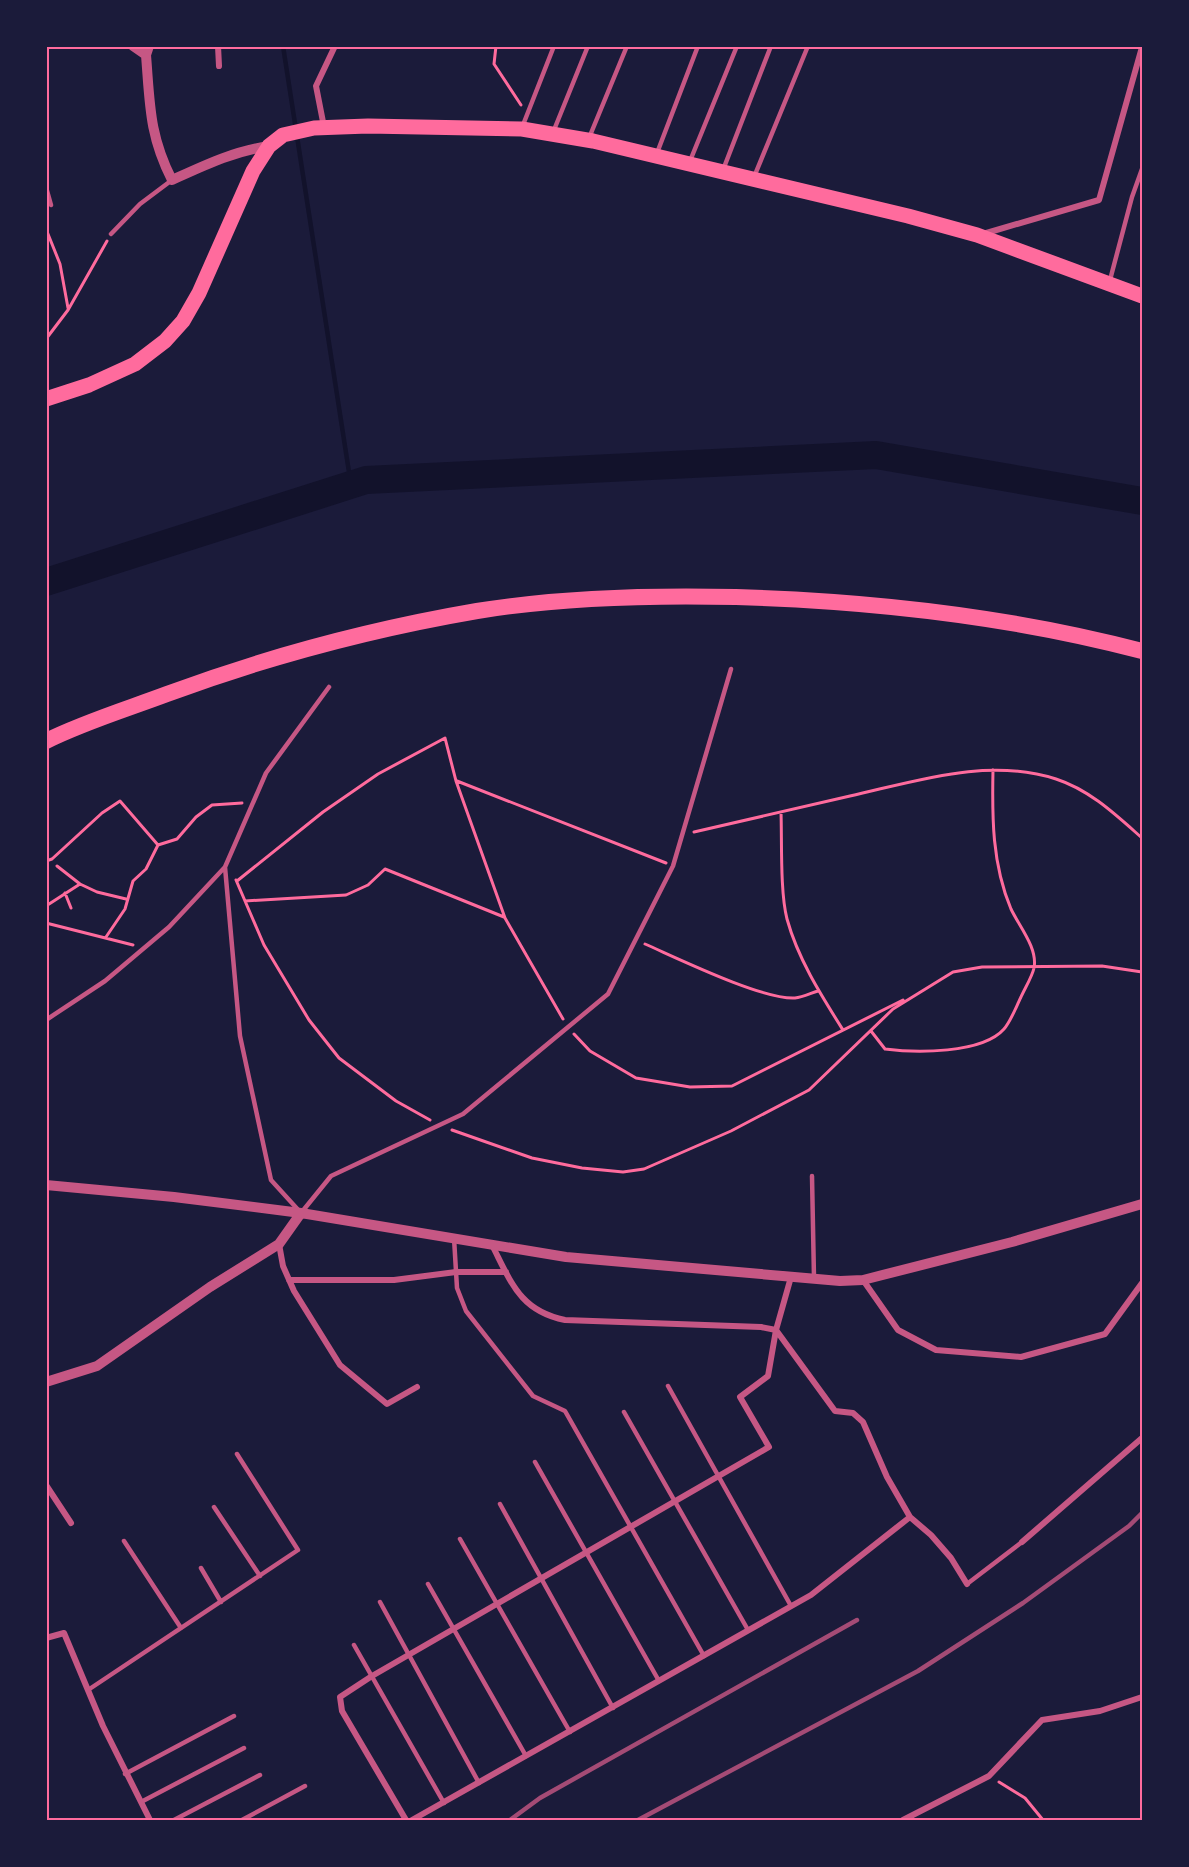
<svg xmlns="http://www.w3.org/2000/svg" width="1189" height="1867" viewBox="0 0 1189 1867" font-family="Overpass,sans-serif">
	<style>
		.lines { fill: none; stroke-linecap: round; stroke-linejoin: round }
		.stream { stroke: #12122b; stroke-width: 4.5 }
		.river { stroke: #12122b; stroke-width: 28 }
		.path { stroke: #ff6b9d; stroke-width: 3 }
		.service { stroke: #c65784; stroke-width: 4.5 }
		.minor { stroke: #c65784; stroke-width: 6 }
		.tertiary { stroke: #c65784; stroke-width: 10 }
		.primary { stroke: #ff6b9d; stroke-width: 15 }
		.trunk { stroke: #ff6b9d; stroke-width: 16 }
		.rail { stroke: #a44b75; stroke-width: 4.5 }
		.neatline { fill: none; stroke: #ff6b9d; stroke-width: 2 }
	</style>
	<rect width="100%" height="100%" fill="#1b1b3a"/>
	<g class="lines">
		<path class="stream" d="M283 46 351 485"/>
		<path class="river" d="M46 582 366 480 876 455 1142 501"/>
		<path class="path" d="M496 46 494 64 521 105
			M46 229 60 264 68 308
			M46 339 68 310 107 241
			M457 781 666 863
			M781 812C782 841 780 892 787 919 798 959 821 995 843 1030
			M694 832C746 820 798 808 850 796 917 781 988 757 1056 779 1090 790 1116 815 1142 838
			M46 861 52 859 102 813 120 801 158 845
			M57 866 80 884 97 892 126 899
			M236 880 264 945 309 1020 339 1058 396 1101 430 1120
			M237 881 323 812 378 774 445 738 456 781 505 918 563 1019
			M65 893 71 908
			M245 901 346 895 368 885 385 869 504 917
			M46 906 80 884
			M46 923 133 945
			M106 937 125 909 133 881 146 869 158 845 177 839 196 817 212 805 242 803
			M645 944C677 958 763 1000 795 998 803 997 811 993 818 991
			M871 1031 885 1049C915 1053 982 1054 1004 1029 1011 1021 1016 1007 1021 997 1025 988 1032 977 1034 968 1038 948 1019 926 1011 909 992 864 992 817 993 770
			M574 1034 590 1051 636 1078 690 1087 732 1086 903 1000
			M452 1130 532 1158 582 1168 623 1172 644 1169 731 1131 809 1090 893 1009 953 972 982 967 1102 966 1142 972
			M999 1782 1025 1798 1043 1820"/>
		<path class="service" d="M523 125 554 46
			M554 130 588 46
			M589 138 627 46
			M657 153 698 46
			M690 161 737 46
			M723 170 771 46
			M754 177 808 46
			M46 187 51 205
			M111 234 140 204 172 180
			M1110 280 1132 197 1142 169
			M329 687 266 773 225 867 240 1036 271 1180 301 1213 331 1176 463 1114 608 994 673 866 731 669
			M46 1020 105 981 169 927 225 867
			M812 1176 814 1278
			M454 1238 457 1288 466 1311 533 1396 565 1411 704 1656
			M668 1386 791 1606
			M624 1412 748 1630
			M535 1462 659 1681
			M500 1504 613 1708
			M214 1507 260 1576
			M460 1539 570 1732
			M124 1541 181 1628
			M201 1568 221 1602
			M428 1584 526 1756
			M967 1584 1022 1542
			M380 1602 479 1783
			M354 1645 444 1803
			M88 1690 298 1550 237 1454
			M125 1774 234 1716
			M141 1802 244 1748
			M174 1820 260 1775
			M242 1820 305 1786"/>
		<path class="minor" d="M218 46 219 66
			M324 127 316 86 335 46
			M983 234 1099 200 1142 47
			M279 1244 283 1266 294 1291 340 1365 387 1404 417 1387
			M492 1245C511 1282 520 1311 565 1320L761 1327 776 1330 835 1411 853 1413 863 1422 887 1477 910 1517 931 1535 951 1558 967 1584
			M289 1280H394L456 1272H506
			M863 1280 898 1330 936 1350 1021 1357 1105 1334 1142 1283
			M46 1485 71 1523
			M1022 1542 1142 1438
			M46 1638 64 1633 103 1726 150 1820
			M406 1820 342 1711 340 1697 372 1676 769 1447 740 1397 768 1376 776 1330 791 1277
			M412 1820 811 1595 910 1517
			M903 1820 989 1776 1042 1720 1100 1711 1142 1697"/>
		<path class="tertiary" d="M133 46 146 55
			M149 46 146 55C150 104 149 135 172 180 205 165 234 151 269 146
			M46 1185 174 1197 301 1213 566 1257 840 1281 863 1280 1012 1242 1142 1204
			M46 1382 97 1366 210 1287 279 1244 301 1213"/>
		<path class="primary" d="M46 399 89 385 135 364 165 341 183 321 199 293 253 171 269 146 283 135 314 128 368 126 522 129 593 141 908 216 977 235 1142 296"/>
		<path class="trunk" d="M46 741C84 722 127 709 167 694 267 657 372 629 477 611 562 597 650 595 736 597 873 601 1009 616 1142 651"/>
		<path class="rail" d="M510 1820 540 1798 857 1620
			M638 1820 918 1671 1023 1603 1129 1526 1142 1513"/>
	</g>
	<rect width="1189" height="1867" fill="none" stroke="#1b1b3a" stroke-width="96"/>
	<rect x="48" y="48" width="1093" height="1771" class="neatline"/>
</svg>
